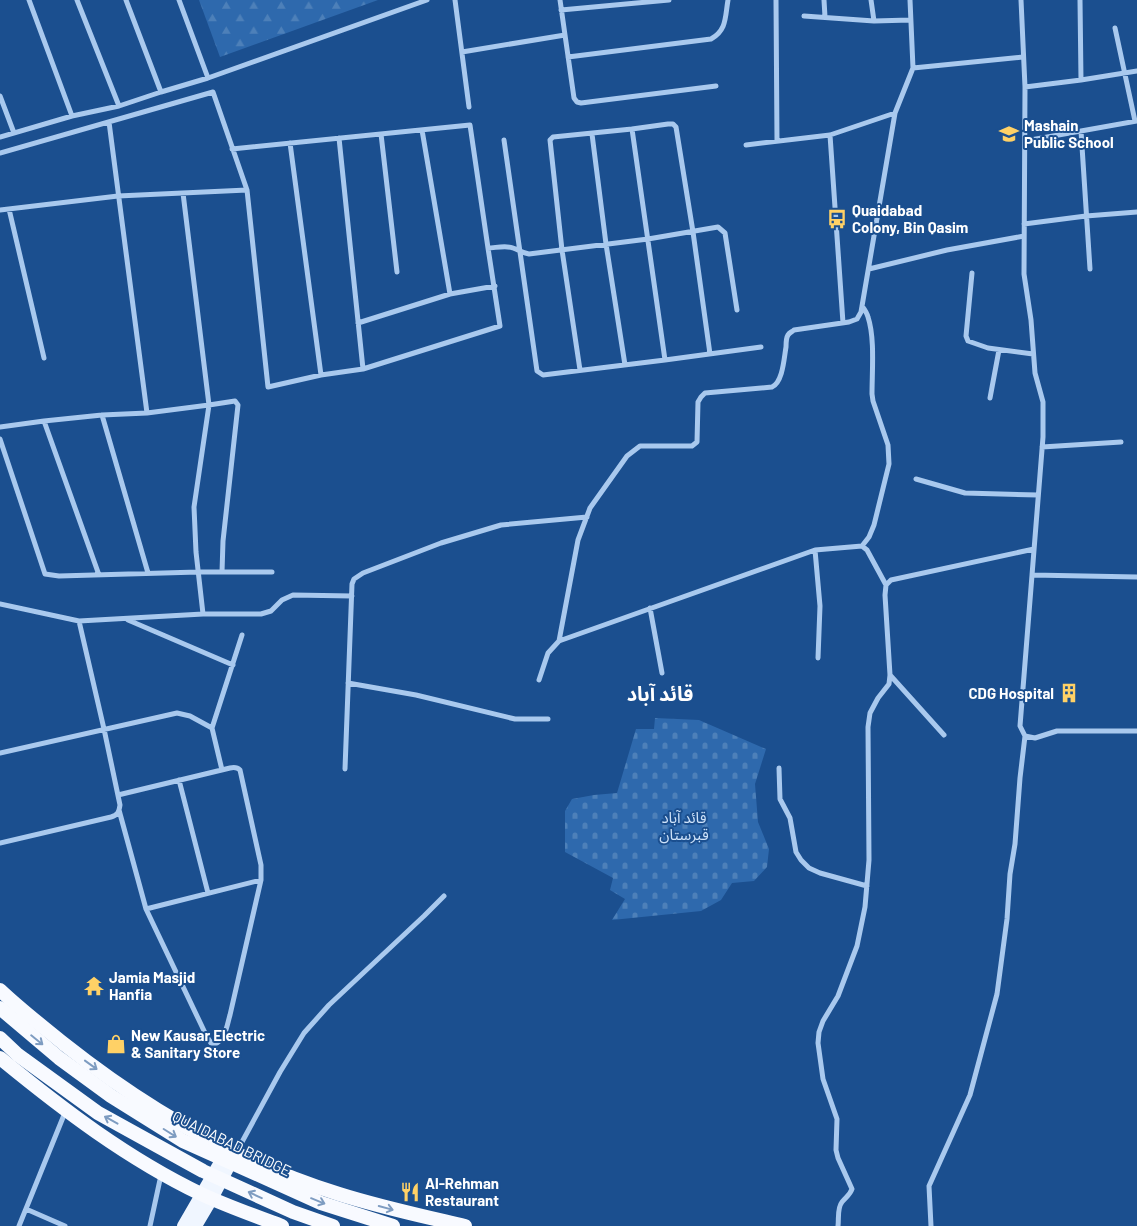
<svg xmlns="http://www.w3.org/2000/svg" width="1137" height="1226" viewBox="0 0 1137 1226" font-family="Barlow,'Noto Sans Arabic',sans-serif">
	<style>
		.forest { fill: url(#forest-firs) }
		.cemetery { fill: url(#cemetery-stones) }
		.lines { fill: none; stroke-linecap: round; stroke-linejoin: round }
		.minor { stroke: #a9c9ee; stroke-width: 5 }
		.primary { stroke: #f0f6ff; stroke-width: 12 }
		.trunk { stroke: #f8faff; stroke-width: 14 }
		.trunk-bridge { stroke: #f8faff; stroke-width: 14 }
		.oneway { stroke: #7e9cc1 }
		.labels { text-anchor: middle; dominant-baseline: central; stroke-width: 4; stroke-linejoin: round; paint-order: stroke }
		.poi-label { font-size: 15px; font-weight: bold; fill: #fff; stroke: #1b4f8f; text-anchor: start }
		.park-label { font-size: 15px; fill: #cfe3fa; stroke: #1b4f8f }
		.street-label { font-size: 15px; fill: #fff; stroke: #1b4f8f }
		.district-label { font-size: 20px; font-weight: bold; fill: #fff; stroke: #1b4f8f }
	</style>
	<defs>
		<pattern id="forest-firs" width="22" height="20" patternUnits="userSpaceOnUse" patternTransform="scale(1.25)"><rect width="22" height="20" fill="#2e69ad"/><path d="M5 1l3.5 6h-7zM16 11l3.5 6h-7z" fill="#4d80b9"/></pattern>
		<pattern id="cemetery-stones" width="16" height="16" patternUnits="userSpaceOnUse" patternTransform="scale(1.25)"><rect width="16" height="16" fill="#2e69ad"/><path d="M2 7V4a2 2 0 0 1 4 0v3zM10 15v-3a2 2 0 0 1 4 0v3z" fill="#4d80b9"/></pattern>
	</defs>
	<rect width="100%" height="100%" fill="#1b4f8f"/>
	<path class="forest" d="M199 0H378L220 57Z"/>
	<path class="cemetery" d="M655 718 699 720 766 749 755 784 758 822 769 849 767 867 754 881 732 883 721 900 701 911 612 920 625 899 610 890 613 878 565 852V811L572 799 594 795 617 793 636 729H654Z"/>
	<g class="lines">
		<path class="minor" d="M29 0 72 116
			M77 0 119 106
			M126 0 161 92
			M179 0 208 78
			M455 0 469 107
			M560 0 574 98 577 102 581 103 716 86
			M776 0 777 141
			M824 0 825 17
			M871 0 874 21
			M1021 0 1025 87 1024 274 1031 320 1035 373 1043 402V437L1020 726 1025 736 1035 738 1057 731H1137
			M1080 0 1081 80
			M561 10 669 0
			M804 16 874 21 910 20
			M1115 28 1135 121
			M462 52 565 35
			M568 57 711 39C727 30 725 17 728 0
			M913 68 1023 57
			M1025 87 1081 80 1137 71
			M0 96 14 133
			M109 122 147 413
			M632 129 665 360
			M422 130 450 294
			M1081 131 1090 269
			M381 134 397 272
			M592 134 606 244 625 365
			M830 135 843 323
			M0 137 72 116 119 106 161 92 208 78 427 0
			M339 138 363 369
			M504 140 537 371 543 375 665 360 761 347
			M1025 141 1137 121
			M290 143 321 375
			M746 145 830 135 895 113
			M0 153 213 92 247 190 268 387 321 375 363 369 500 326 488 248 470 125 232 149
			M183 193 209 405 235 401 238 405 223 541 222 572
			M9 209 44 358
			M0 210 118 196 247 190
			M1024 224 1086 216 1137 212
			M488 248C495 248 506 245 513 248 519 250 522 253 529 254L648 239 718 227 725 233 737 310
			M869 269 947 250 1024 236
			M972 273 966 336 968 341 988 348 1033 354
			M358 323 450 294 495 286
			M580 370 562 250 550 140 553 137 632 129 668 124H673L676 127 693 232 710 354
			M990 398 999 350
			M102 415 148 573
			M44 421 99 575
			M0 427 44 421 102 415 147 413 209 405 194 507 196 552 203 614
			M0 439 45 574 59 576 198 572H272
			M1042 447 1121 442
			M916 479 965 493 1038 495
			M862 546 869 537 874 525 889 464 888 445 873 401 872 394C872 371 875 338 868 317 867 313 865 310 862 306
			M815 550 820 606 818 658
			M1032 575 1137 577
			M0 604 79 621 203 614H261L271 611 282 600 293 595 352 596
			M650 608 662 673
			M128 620 233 665
			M559 641 578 540 590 508 627 456 640 446H692L697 442 698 402 701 397 705 393 772 387C783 382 784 358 786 347 786 343 786 338 788 335 790 332 792 332 794 330L849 322 857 319 861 312 895 113 913 68 910 0
			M890 675 944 735
			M539 680 548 653 559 641 815 550 862 546 867 550 886 585
			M348 683 416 695 515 719H548
			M0 753 177 713 190 716 212 728
			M779 768 780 799 790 818 796 852 801 860 809 868 820 873 867 886
			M345 769 352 584 354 579 363 573 441 543 501 525 587 517
			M222 770 212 728 242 635
			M179 780 208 893
			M118 795 230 768C234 767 237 767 240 770L261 865V880L230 1015C227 1025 226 1037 217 1043H211L207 1037 146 909 119 810
			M0 843 111 817C118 815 119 812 120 805L104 729 79 621
			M146 909 261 880
			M236 1153 280 1072 304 1033 329 1005 424 916 444 896
			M26 1209 65 1226
			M19 1226 66 1110
			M150 1226 161 1175
			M838 1226C839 1218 837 1208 842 1202 846 1197 850 1195 852 1189L838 1158 836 1150 837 1119 823 1079 818 1043 819 1032 823 1021 838 996 857 946 865 907 869 860 868 727 870 713 878 698 889 684 890 675 885 595 886 585 891 580 1034 549
			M931 1226 929 1186 970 1095 997 994 1007 919 1010 874 1015 844 1020 778 1025 736"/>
		<path class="primary" d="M183 1226 227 1150
			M196 1226 212 1199 236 1153"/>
		<path class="trunk" d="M0 990C20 1009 42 1026 64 1044 146 1109 239 1163 339 1194 380 1207 422 1216 465 1226
			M0 1058C62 1109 128 1159 201 1194 227 1206 255 1216 282 1226"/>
		<path class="trunk-bridge" d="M0 1008 59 1058 111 1096 183 1141 321 1203 393 1226
			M0 1038 18 1055 98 1113 203 1171 293 1212 333 1226"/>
	</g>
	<defs><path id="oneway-shaft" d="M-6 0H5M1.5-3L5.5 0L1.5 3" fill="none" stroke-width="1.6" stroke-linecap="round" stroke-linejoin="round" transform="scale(1.25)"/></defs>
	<g class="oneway">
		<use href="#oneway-shaft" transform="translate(37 1040) rotate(39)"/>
		<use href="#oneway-shaft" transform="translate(91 1065) rotate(36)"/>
		<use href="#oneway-shaft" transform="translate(111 1120) rotate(-151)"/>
		<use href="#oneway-shaft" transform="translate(170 1133) rotate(32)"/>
		<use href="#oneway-shaft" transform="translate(255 1195) rotate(-155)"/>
		<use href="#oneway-shaft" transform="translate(318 1201) rotate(22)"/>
		<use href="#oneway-shaft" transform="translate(386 1208) rotate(15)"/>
	</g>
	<defs>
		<symbol id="school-bare" viewBox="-9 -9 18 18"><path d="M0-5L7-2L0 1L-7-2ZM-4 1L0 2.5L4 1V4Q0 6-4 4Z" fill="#ffd166" stroke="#1b4f8f" stroke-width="2.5" paint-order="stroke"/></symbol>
		<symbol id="bus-bare" viewBox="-9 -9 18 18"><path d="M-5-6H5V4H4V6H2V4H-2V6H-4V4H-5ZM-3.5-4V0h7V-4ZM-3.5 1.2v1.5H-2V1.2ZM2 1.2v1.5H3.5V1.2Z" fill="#ffd166" stroke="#1b4f8f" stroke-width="2.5" paint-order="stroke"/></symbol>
		<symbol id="building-bare" viewBox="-9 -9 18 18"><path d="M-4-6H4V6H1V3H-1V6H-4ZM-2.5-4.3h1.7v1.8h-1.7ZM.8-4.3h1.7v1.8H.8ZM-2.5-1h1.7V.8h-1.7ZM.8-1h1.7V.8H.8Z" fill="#ffd166" stroke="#1b4f8f" stroke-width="2.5" paint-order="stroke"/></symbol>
		<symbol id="temple-bare" viewBox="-9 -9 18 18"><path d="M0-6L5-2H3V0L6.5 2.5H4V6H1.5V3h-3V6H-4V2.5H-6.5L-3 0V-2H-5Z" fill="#ffd166" stroke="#1b4f8f" stroke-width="2.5" paint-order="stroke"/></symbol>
		<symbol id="shop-bare" viewBox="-9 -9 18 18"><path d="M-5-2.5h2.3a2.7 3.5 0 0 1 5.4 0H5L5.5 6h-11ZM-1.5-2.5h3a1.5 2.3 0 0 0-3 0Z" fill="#ffd166" stroke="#1b4f8f" stroke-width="2.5" paint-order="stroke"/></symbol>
		<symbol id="restaurant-bare" viewBox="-9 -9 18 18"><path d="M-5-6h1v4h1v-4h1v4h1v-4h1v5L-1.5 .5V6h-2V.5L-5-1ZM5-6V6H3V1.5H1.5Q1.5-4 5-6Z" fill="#ffd166" stroke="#1b4f8f" stroke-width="2.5" paint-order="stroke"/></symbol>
	</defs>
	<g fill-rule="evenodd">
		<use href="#school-bare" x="995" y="120" width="28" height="28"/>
		<use href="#bus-bare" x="823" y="205" width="28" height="28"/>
		<use href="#building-bare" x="1055" y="679" width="28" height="28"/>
		<use href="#temple-bare" x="80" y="972" width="28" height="28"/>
		<use href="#shop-bare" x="102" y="1030" width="28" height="28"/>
		<use href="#restaurant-bare" x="396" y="1178" width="28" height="28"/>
	</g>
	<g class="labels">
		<g class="poi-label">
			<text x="1024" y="125">Mashain<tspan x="1024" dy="17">Public School</tspan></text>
			<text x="852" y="210">Quaidabad<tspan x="852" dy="17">Colony, Bin Qasim</tspan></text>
			<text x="1054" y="693" text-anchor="end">CDG Hospital</text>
			<text x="109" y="977">Jamia Masjid<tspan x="109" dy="17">Hanfia</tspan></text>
			<text x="131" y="1035">New Kausar Electric<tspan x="131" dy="17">&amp; Sanitary Store</tspan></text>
			<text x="425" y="1183">Al-Rehman<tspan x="425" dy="17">Restaurant</tspan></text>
		</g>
		<g class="park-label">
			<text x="684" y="817">قائد آباد<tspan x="684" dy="17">قبرستان</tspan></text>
		</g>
		<g class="street-label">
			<text transform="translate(232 1143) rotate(26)">QUAIDABAD BRIDGE</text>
		</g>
		<g class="district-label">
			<text x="660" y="693">قائد آباد</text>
		</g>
	</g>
</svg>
